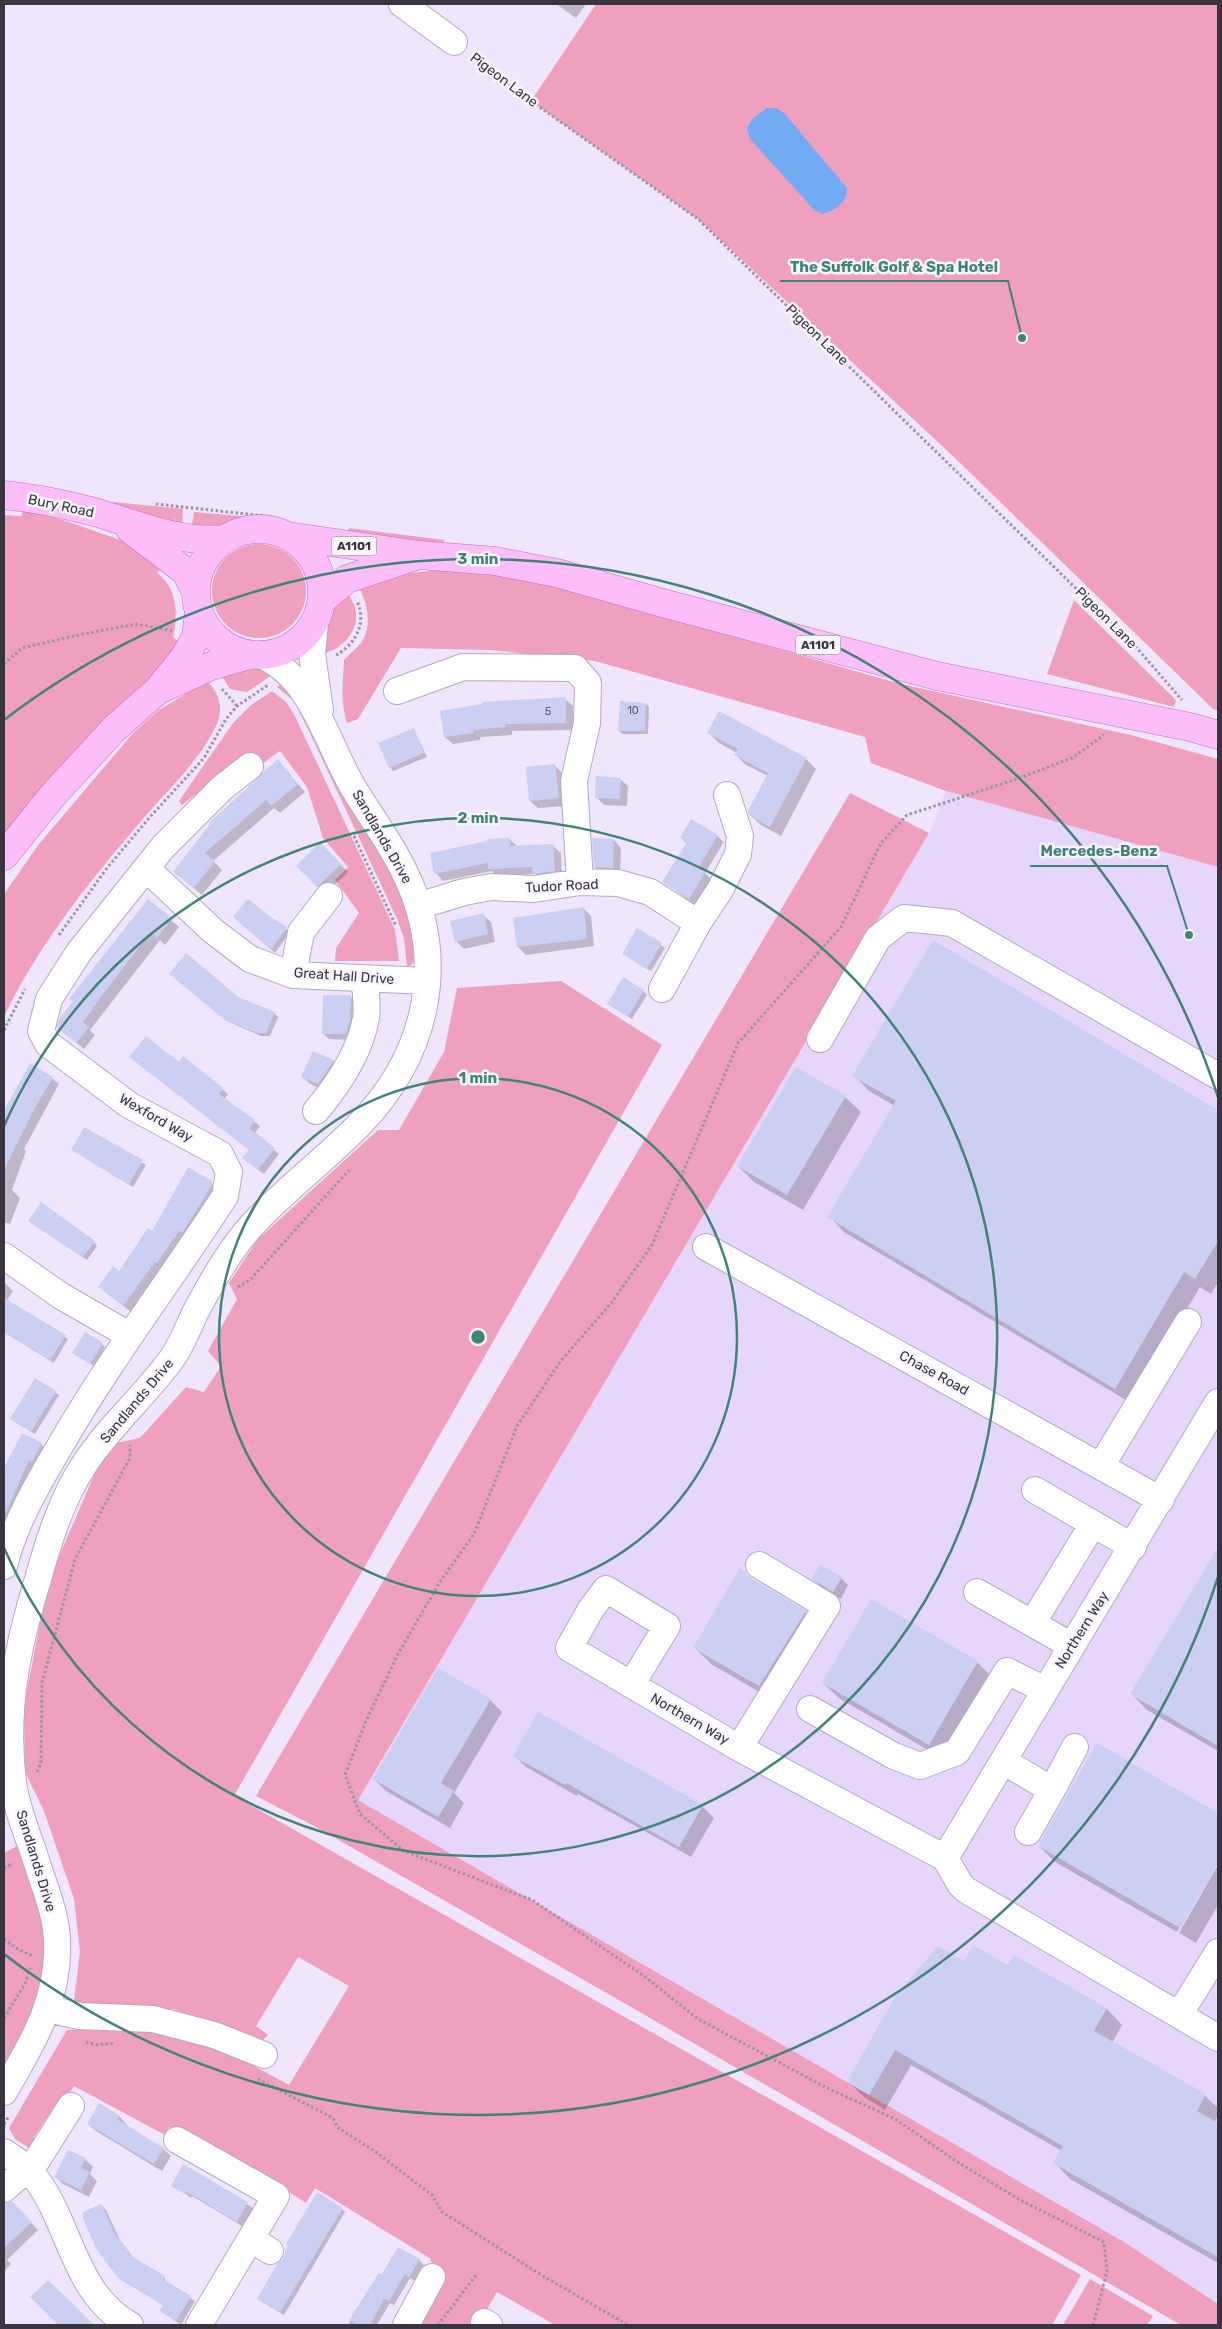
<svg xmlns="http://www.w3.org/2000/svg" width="1222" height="2329" viewBox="0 0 1222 2329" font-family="Rubik,sans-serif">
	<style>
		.built { fill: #e6d6fa }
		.green { fill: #efa0be }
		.water { fill: #72abf4 }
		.shadow { fill: #0003 }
		.building { fill: #cbcff2 }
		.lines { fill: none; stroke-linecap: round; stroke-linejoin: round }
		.minor-casing { stroke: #b5a8c4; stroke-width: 28 }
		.major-casing { stroke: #b971b6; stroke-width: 29 }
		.path { stroke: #9c94a6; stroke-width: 3; stroke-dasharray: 2.5 2.5; stroke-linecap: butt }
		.minor { stroke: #fff; stroke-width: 26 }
		.major { stroke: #febef9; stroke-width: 28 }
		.ring { fill: none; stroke: #408477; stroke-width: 2.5 }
		.labels { text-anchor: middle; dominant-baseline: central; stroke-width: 5; stroke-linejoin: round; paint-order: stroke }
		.number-label { font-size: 11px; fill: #5e5b6c }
		.shield { fill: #f8f6fc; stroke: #726e78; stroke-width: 1 }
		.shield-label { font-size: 12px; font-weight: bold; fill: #393440 }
		.street-label { font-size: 14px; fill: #393440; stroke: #f8f6fc }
		.centre { fill: #408477; stroke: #f8f6fc; stroke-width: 2.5 }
		.ring-label { font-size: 15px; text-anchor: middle; font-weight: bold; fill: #408477; stroke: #f8f6fc; stroke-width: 5; stroke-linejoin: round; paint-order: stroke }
		.leader { fill: none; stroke: #408477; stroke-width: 2 }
		.callout-dot { fill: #408477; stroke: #f8f6fc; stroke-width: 2 }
		.callout-label { font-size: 15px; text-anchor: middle; font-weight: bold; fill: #408477; stroke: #f8f6fc; stroke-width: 5; stroke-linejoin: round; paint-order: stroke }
	</style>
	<rect width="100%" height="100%" fill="#efe5fc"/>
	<path class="built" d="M946 791 1218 867V2304L1124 2242 358 1800 929 833Z"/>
	<path class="green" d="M596 4H1218V711L1213 709 954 457 698 219 531 101Z
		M113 502 183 509 182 530 111 504Z
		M23 510 57 518 135 545 164 565 157 573C178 588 178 615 173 637L181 644 154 674 106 717 4 833V515L21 516Z
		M194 512 250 517 223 526 191 532Z
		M349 528 444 540V543L347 539Z
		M212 591a47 47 0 1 1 94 0a47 47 0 1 1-94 0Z
		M436 570H467L548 583 897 683 1131 735 1218 759V867L946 791 871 763 865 737 595 661 490 650 401 648 358 719 347 723C340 700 343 684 344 660 349 654 356 649 361 643 373 627 367 603 359 587L404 574Z
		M347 593C368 618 350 647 322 654 324 623 325 616 347 593Z
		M1074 600 1176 700 1174 707 1047 674Z
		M260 666 272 675 247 692 230 689 220 673 230 669Z
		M207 681C220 694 224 709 216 726 197 765 164 793 136 827 88 883 35 950 4 1017V894L39 844 134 732 159 710Z
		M286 681 399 887 412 928 415 961 410 966H407L404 939 398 921 308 729 294 701 277 687Z
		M272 691 286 702 294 714 395 930 399 961H335L336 948 359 913 335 880 348 867 323 838 307 787 280 751 259 766 249 753 182 805 179 801 233 723 251 705Z
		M850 793 929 833 358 1800 1124 2242 1218 2304V2325H1181L631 2007 314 1826 256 1796Z
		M561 981 662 1045 234 1796 1081 2275 1052 2325H555L497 2292 478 2325H417L441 2268 430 2261 431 2259 315 2188 306 2203 231 2155 223 2154 169 2127 165 2135 74 2086 63 2103 56 2104 34 2137V2146L32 2150 15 2139 9 2128 67 2030 157 2028 212 2043 289 2085 349 1986 298 1957 256 2026 268 2035 263 2040H255L173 2009H73L80 1952 74 1899 44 1811 25 1772 24 1706 48 1582 98 1466 116 1443 140 1438 186 1387 204 1392 221 1366 208 1351 237 1299 229 1283 258 1239 378 1130H399L444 1052 457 988Z
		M17 1846 39 1907 45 1947 41 1988 30 2021 4 2065V1853Z
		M1090 2279 1153 2316 1147 2325H1063Z"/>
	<path class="water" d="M767 108H776L784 113 847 188C848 202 834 211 822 214L814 210 750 139 747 128 753 118Z"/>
	<path class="shadow" d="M556 4H586L576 18Z
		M565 699 573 706V730L512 731V735L480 737V740L453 744 445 737Z
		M646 704 649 707 648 734H623L619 731Z
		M414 730 427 757 393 771 390 767Z
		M709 733 806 759 816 769 781 836 761 825 750 815 768 776 746 765 736 755 737 753 719 743Z
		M278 761 305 792 280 813 274 808 213 861 222 870 202 895 175 872Z
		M555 766 562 773 566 806 538 808 530 801Z
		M620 779 628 786 627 806 604 805 597 798Z
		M717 836 724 842 705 873 711 879 695 905 664 882 687 844 681 838Z
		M509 839 518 847 553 846 561 853 562 878 542 881 535 874 497 876 492 871 443 881 436 873Z
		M614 840 621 848 620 875H603L595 867Z
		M320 844 348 872 325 894 298 866Z
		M148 901 179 927 165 945 160 940 90 1030 95 1035 84 1049 67 1035Z
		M584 909 591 916 594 946 526 955 518 947Z
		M483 915 491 922 495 942 464 949 456 941Z
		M271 919 290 932 275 953 238 920Z
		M638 930 665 948 651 971 623 954Z
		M933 942 1218 1111V1282L1211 1294 1200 1287 1131 1403 844 1232 829 1216 895 1106 869 1091 854 1075Z
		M174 977 274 1013 278 1017 270 1036H261L229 1022Z
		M643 991 647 995 632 1019 608 1004Z
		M350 996 356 1002 351 1040 329 1039 323 1033Z
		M333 1061 341 1069 326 1091 310 1084 302 1076Z
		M179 1063 222 1089 228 1094 224 1099 260 1126 254 1134 279 1154 264 1174 249 1163 250 1150Z
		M30 1065 52 1078 59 1084 24 1149 26 1151 12 1190 20 1198 10 1224 4 1222V1116Z
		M845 1097 861 1112 803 1210 754 1182 738 1166Z
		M85 1128 146 1165 133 1187 72 1150Z
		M211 1182 219 1190 131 1312 99 1287 120 1273 153 1232Z
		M33 1224 94 1242 97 1246 87 1260Z
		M4 1282 13 1291 4 1305Z
		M14 1305 68 1339 54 1363 4 1332V1321Z
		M102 1344 105 1347 94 1366 74 1353Z
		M55 1392 59 1395 35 1434 11 1419Z
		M22 1435 41 1444 46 1450 4 1538V1471Z
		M1218 1548V1751L1147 1710 1132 1694Z
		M841 1578 848 1585 841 1599 821 1587 813 1579Z
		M751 1579 805 1612 821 1628 775 1701 711 1664 695 1648Z
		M977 1662 993 1678 945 1760 839 1698 823 1683Z
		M490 1700 502 1712 454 1793 464 1803 450 1828 386 1791 374 1779Z
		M1098 1745 1218 1815V1860L1177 1932 1055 1862 1039 1846Z
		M514 1755 702 1806 714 1818 691 1857 578 1794 577 1796 526 1767Z
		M1218 1865V1905L1196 1943 1179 1933Z
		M1014 1957 1107 2009 1122 2025 1112 2043 1205 2096 1218 2108V2116L1214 2123 1218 2125V2263L1070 2179 1055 2163 1062 2151 911 2065 885 2110 864 2097 849 2082 965 1963 1009 1966Z
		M100 2105 120 2117 127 2125 126 2126 163 2149 171 2156 162 2171 96 2131 88 2124Z
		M85 2159 93 2167 90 2174 97 2181 89 2197 63 2184 56 2177Z
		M184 2166 253 2208 242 2226 192 2196 191 2198 173 2185Z
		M12 2203 38 2230 7 2260 11 2264 4 2272V2210Z
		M101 2205 106 2210 120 2240 135 2260 164 2277 167 2283 195 2301 181 2325 161 2311 164 2306 120 2278Z
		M342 2209 345 2212 284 2315 262 2302 258 2299Z
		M419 2260 424 2265 415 2281 410 2278 394 2305 390 2303 377 2325H348L362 2301 382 2276Z"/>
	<path class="building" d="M566 697V723L505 724V727L473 730V733L444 737 440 711 482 704V702Z
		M620 701 646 703 645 731H618Z
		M719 711 807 758 770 827 749 815 748 811 768 773 734 755 738 749 707 733Z
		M414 728 424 753 389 768 378 743Z
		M278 759 298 784 271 806 266 800 205 853 215 861 194 888 173 872 210 824 209 823Z
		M555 764 559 798 529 801 526 767Z
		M596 776 621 778 620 799 595 798Z
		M691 819 718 835 699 867 706 871 689 899 662 882 687 842 680 838Z
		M510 838V846L553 844 555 871 533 874 532 867 488 869V863L434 874 430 853 487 841V839Z
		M592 838 614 839 613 868 594 867Z
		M320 842 341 864 317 887 296 866Z
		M148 899 172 918 157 938 152 933 144 941 103 994 83 1022 89 1027 76 1043 57 1028 59 1019 73 1002 69 999Z
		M248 899 272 918 287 927 271 950 233 917Z
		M584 907 587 939 517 947 513 918Z
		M484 913 488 934 455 942 450 921Z
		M637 928 662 943 647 969 622 954Z
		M933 940 1218 1110V1241L1195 1279 1184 1272 1115 1389 827 1217 896 1101 852 1076Z
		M186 953 238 997 275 1012 266 1033H257L225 1020 169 974Z
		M623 977 644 990 628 1017 607 1004Z
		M323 995H351L350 1021 346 1034H322Z
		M146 1036 179 1062 183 1056 223 1088 219 1094 255 1120 249 1128 275 1148 258 1170 242 1158 249 1150 129 1057Z
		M313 1051 334 1060 318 1084 301 1077Z
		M30 1063 53 1077 35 1108 4 1170V1111Z
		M796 1067 846 1096 787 1195 737 1166Z
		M84 1127 143 1160 129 1184 71 1150Z
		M188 1167 212 1181V1185L182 1233 179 1231 157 1263 155 1262 123 1306 98 1287 113 1266 119 1271 148 1228 152 1231Z
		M41 1202 95 1241 83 1257 28 1221Z
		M4 1298 66 1335 50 1360 4 1332Z
		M85 1332 103 1343 90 1364 72 1353Z
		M35 1378 56 1391 31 1432 10 1419Z
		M22 1433 42 1443 32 1462 29 1460 4 1517V1468Z
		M1218 1548V1746L1130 1694Z
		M820 1564 842 1577 833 1592 812 1579Z
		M740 1568 751 1578 806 1611 759 1686 693 1648Z
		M871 1599 978 1661 929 1745 822 1683Z
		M438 1668 491 1699 441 1783 454 1791 438 1817 373 1779Z
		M538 1712 703 1805 679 1847 566 1783 565 1785 513 1756Z
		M1097 1743 1218 1813V1863L1180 1928 1038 1846Z
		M973 1945 1008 1965 1014 1955 1107 2008 1094 2031 1206 2094 1197 2111 1218 2123V2257L1053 2163 1063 2146 895 2050 869 2095 847 2082 896 1995 938 1946 964 1961Z
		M99 2103 120 2116 118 2120 164 2148 154 2164 87 2124Z
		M68 2150 86 2158 81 2168 90 2172 81 2190 54 2177Z
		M183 2164 248 2202 237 2222 187 2192 185 2194 171 2186Z
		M317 2192 343 2208 280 2312 257 2299 277 2264 283 2259 288 2245 286 2244Z
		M12 2201 32 2222 4 2248V2204Z
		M101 2204 115 2234 133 2257 165 2276 163 2279 191 2296 176 2321 159 2311 163 2305 119 2279 97 2250 83 2219V2212Z
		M398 2247 420 2259 409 2277 405 2274 389 2301 384 2299 370 2325H358L349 2320 379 2273 382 2274Z
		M48 2280 72 2303 94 2325H58L30 2297Z"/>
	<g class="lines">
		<defs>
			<path id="minor" d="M402 4 454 42
				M315 622 312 654 320 710
				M397 691 463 667 575 668 588 683 587 723 574 781 580 882
				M147 869 213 931 250 959 293 975 427 981
				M418 906 464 892 491 887 534 889 580 882 618 883 650 892 698 923
				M293 975 301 932 329 896
				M662 989 698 923 720 890 738 854 740 836 727 795
				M820 1039 878 938 904 918 952 923 1218 1076
				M316 1111C338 1085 360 1052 366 1018 368 1006 365 991 365 979
				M706 1247 1161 1500
				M4 1256 61 1296 129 1335
				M1101 1466 1188 1322
				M1035 1490 1133 1547
				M4 1566C14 1524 38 1483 60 1446 110 1359 171 1280 225 1196L229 1172 220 1154 129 1105 48 1044 41 1031 49 999 79 952 163 847 222 788 250 766
				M977 1592 1072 1646
				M1033 1622 1093 1524
				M631 1685 667 1626 606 1589 591 1609 569 1648 739 1748 945 1858 960 1884 966 1890 1218 2038
				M810 1709 894 1756 920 1766 957 1752 1007 1671 1045 1690
				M739 1748 827 1606 759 1565
				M1003 1761 1052 1790 1028 1832
				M1052 1790 1075 1747
				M945 1858 1218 1402
				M48 2009 79 2016 153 2019 214 2035 264 2055
				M1179 2015 1218 1952
				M4 2092C32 2044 60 1999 57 1940 56 1913 44 1886 36 1860 28 1835 16 1808 13 1782 4 1710 17 1648 38 1579 49 1540 61 1500 84 1465 109 1426 146 1395 173 1357 182 1344 188 1328 195 1313 211 1283 230 1249 253 1224 287 1188 327 1158 361 1123 428 1053 448 961 405 873 391 843 371 817 354 789 327 744 313 679 263 656
				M177 2140 276 2196 199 2325
				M4 2152C12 2158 22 2163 29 2170 71 2217 70 2291 130 2325
				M4 2189 37 2160 71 2106
				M251 2239 270 2251
				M484 2322 489 2325
				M406 2325 432 2277"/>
			<path id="major" d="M4 495C35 498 68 505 98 513 139 526 181 543 225 539
				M130 529 186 572 196 592
				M196 592a63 63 0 1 1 126 0a63 63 0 1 1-126 0Z
				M288 536 419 555 495 561 557 573 659 602 937 676 1190 727 1218 735
				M322 600 347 579 416 556
				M163 688 211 666 249 655
				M4 856 54 794 115 728 157 691 184 658 196 637 199 613"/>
		</defs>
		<use href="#minor" class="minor-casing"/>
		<use href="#major" class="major-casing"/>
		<path class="path" d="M472 56 531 101 698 219 1136 647 1182 700
			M156 504 274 517
			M336 655C356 644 367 623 357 601
			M4 664 22 648 83 634 137 624 172 631
			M222 689 237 706
			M354 836 396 926
			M59 935 107 868 150 817 204 758 226 719 237 706 268 685
			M4 1030 25 989
			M238 1287 251 1279 349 1170
			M37 1772 41 1763 42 1683 75 1559 130 1458V1445
			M4 1868 13 1863
			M4 1939 19 1950 33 1956
			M4 2018 25 1984 30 1968
			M86 2042 97 2045 114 2043
			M258 2079 333 2118 337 2127 376 2152 432 2195 442 2212 543 2276 628 2325
			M4 2124 9 2116
			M438 2325 476 2275
			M1093 2325 1107 2271 1104 2242 1020 2200 956 2161 895 2119 825 2087 698 2019 644 1976 532 1900 404 1851 360 1814 345 1775 366 1721 398 1654 440 1582 474 1534 517 1426 560 1362 612 1302 652 1245 738 1043 841 927 881 843 907 815 1017 779 1072 758 1104 735"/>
		<use href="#minor" class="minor"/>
		<use href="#major" class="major"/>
	</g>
	<g class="ring">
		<circle cx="478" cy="1337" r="259"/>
		<path d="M4 1126A519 519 0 1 1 4 1548"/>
		<path d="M1218 1577A778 778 0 0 1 4 1954M4 720A778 778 0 0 1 1218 1097"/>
	</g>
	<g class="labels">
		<g class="number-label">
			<text x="633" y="710">10</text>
			<text x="548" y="711">5</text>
		</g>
		<g class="shield">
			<rect x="331.5" y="536.5" width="45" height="19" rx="4"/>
			<rect x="795.5" y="635.5" width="45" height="19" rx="4"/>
		</g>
		<g class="shield-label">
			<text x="354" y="546">A1101</text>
			<text x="818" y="645">A1101</text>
		</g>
		<g class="street-label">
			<text transform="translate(504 80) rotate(37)">Pigeon Lane</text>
			<text transform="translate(817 335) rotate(44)">Pigeon Lane</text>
			<text transform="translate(61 506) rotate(12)">Bury Road</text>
			<text transform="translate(1106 618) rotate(45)">Pigeon Lane</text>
			<text transform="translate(382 837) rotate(60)">Sandlands Drive</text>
			<text transform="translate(562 886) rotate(-3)">Tudor Road</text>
			<text transform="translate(344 976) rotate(4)">Great Hall Drive</text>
			<text transform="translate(156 1118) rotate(30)">Wexford Way</text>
			<text transform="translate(934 1373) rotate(29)">Chase Road</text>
			<text transform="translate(137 1401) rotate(-50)">Sandlands Drive</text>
			<text transform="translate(1082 1630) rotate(-58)">Northern Way</text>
			<text transform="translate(690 1719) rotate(30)">Northern Way</text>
			<text transform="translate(36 1861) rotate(73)">Sandlands Drive</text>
		</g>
	</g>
	<circle cx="478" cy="1337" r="8" class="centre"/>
	<g class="ring-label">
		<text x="478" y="564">3 min</text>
		<text x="478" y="823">2 min</text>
		<text x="478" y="1083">1 min</text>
	</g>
	<path class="leader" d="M1022 338L1008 281H780M1189 935L1167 866H1030"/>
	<g class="callout-dot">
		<circle cx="1022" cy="338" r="5"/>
		<circle cx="1189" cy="935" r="5"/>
	</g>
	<g class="callout-label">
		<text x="894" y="272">The Suffolk Golf &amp; Spa Hotel</text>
		<text x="1099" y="856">Mercedes-Benz</text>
	</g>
	<rect width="1222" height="2329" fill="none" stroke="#393440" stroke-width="10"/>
</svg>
